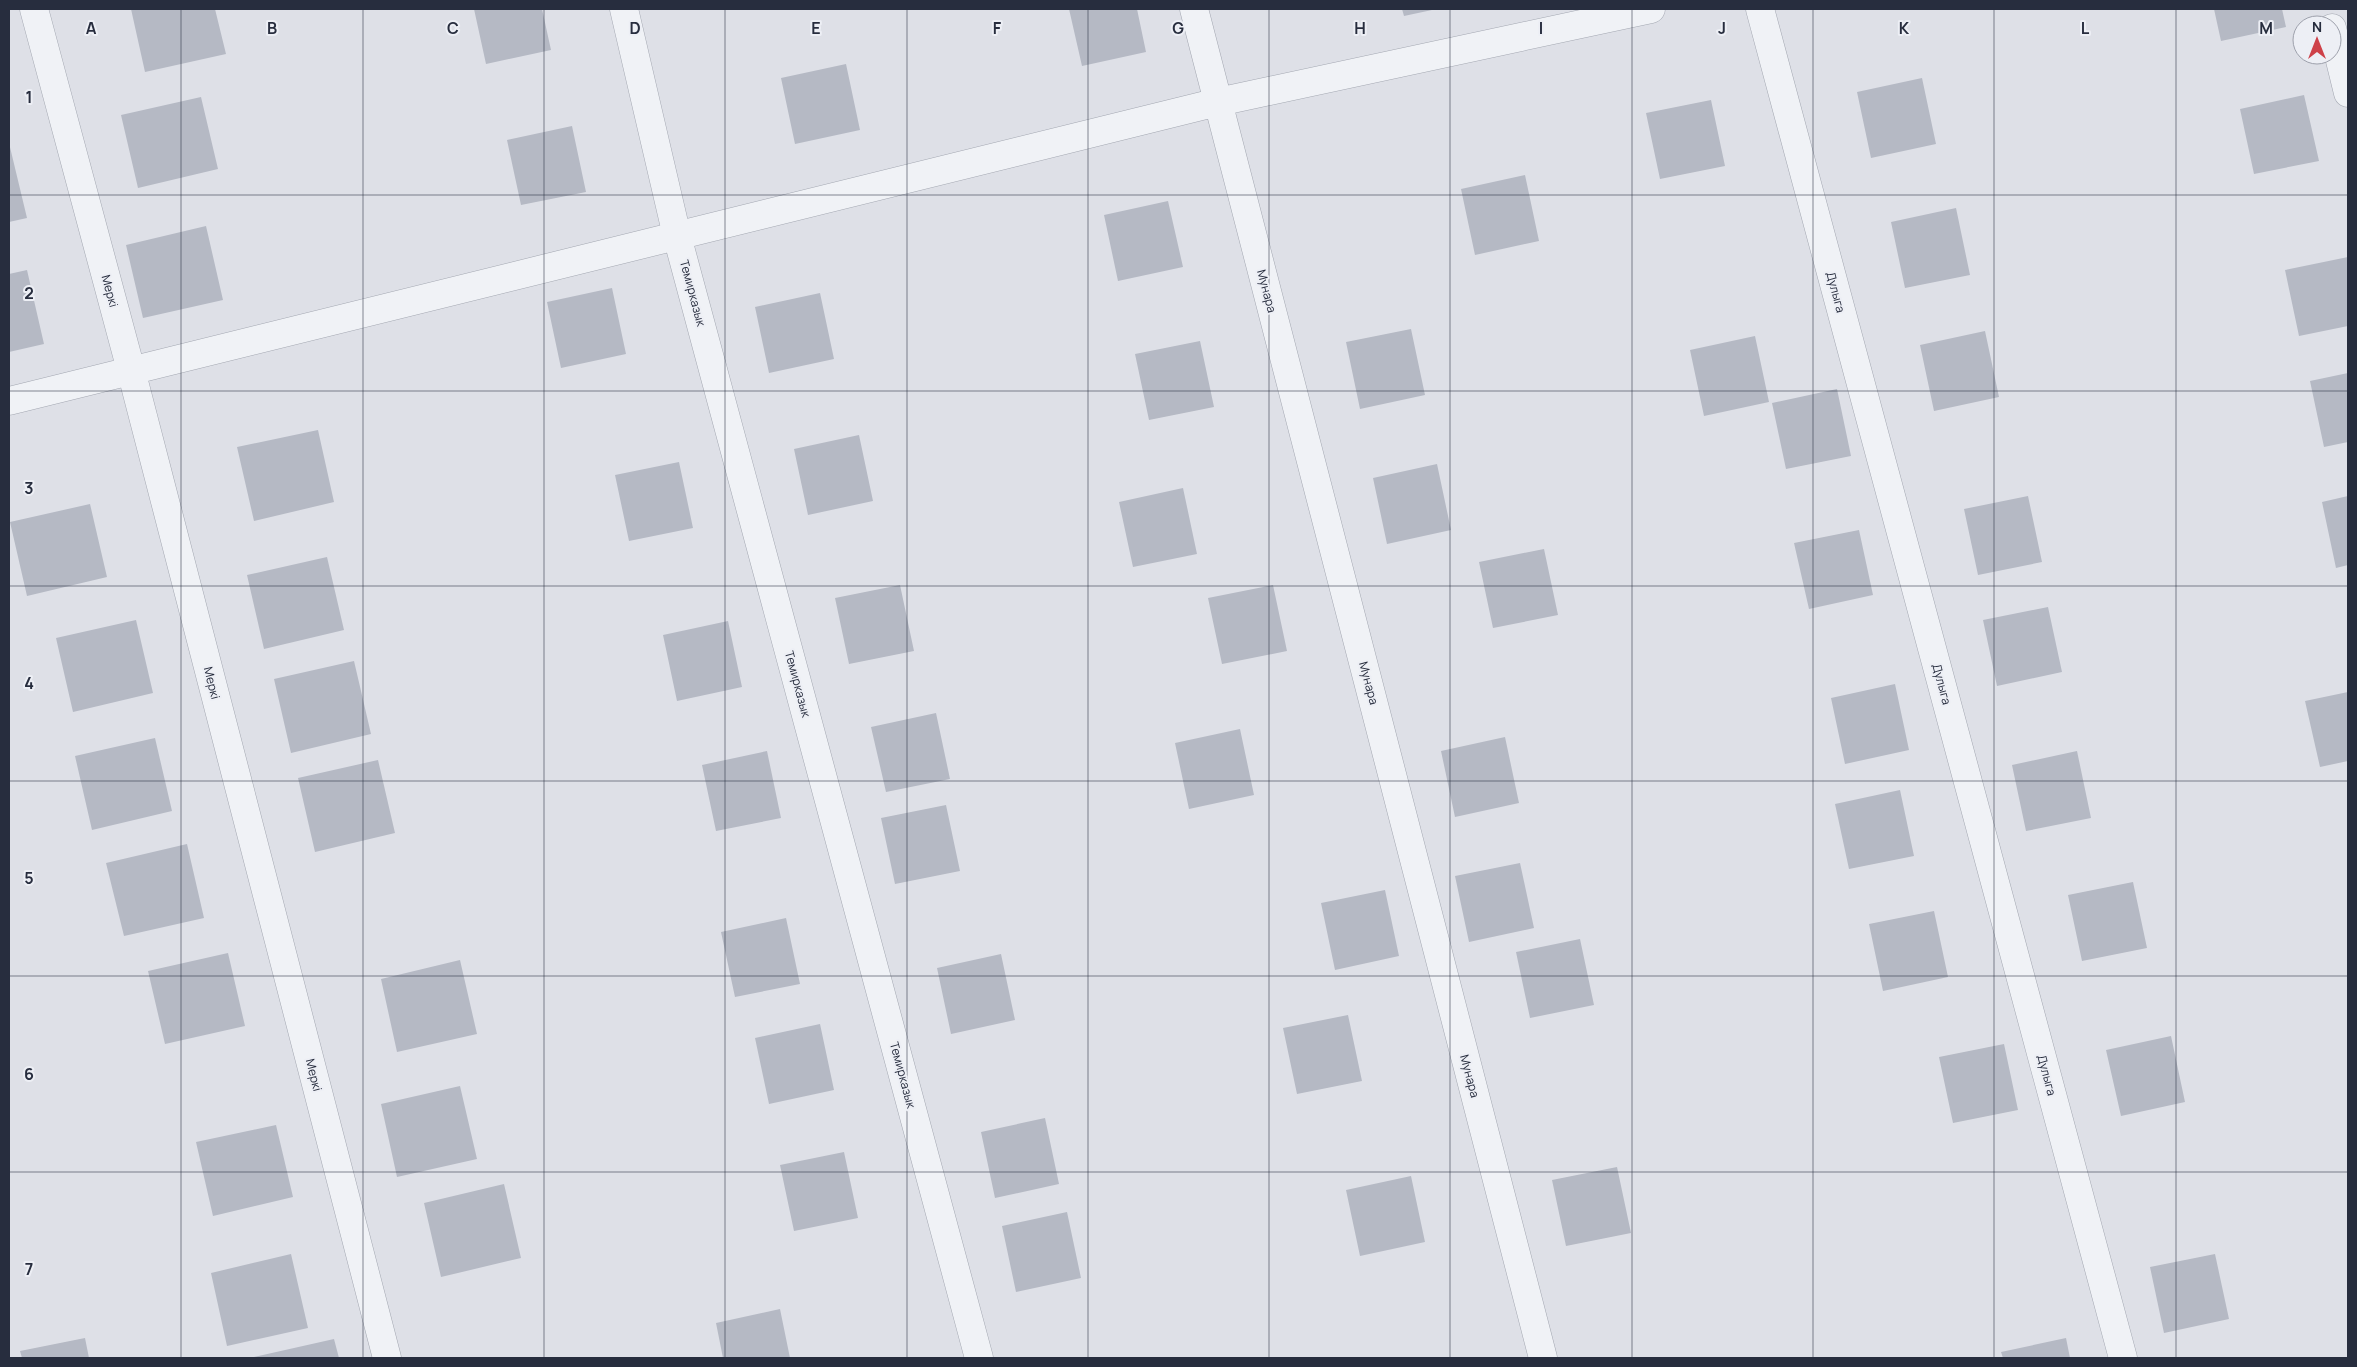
<svg xmlns="http://www.w3.org/2000/svg" width="2357" height="1367" viewBox="0 0 2357 1367" font-family="Manrope,sans-serif">
	<style>
		.building { fill: #b5b9c4 }
		.lines { fill: none; stroke-linecap: round; stroke-linejoin: round }
		.street-casing { stroke: #a3a7b1; stroke-width: 29 }
		.street { stroke: #f0f2f6; stroke-width: 28 }
		.grid { fill: none; stroke: #272d3e; stroke-width: 1; stroke-opacity: 0.55 }
		.labels { text-anchor: middle; dominant-baseline: central; stroke-width: 4; stroke-linejoin: round; paint-order: stroke }
		.street-label { font-size: 12px; fill: #272d3e; stroke: #edeff5 }
		.grid-label { font-size: 16px; text-anchor: middle; font-weight: bold; fill: #272d3e; stroke: #edeff5; stroke-width: 4; stroke-linejoin: round; paint-order: stroke }
	</style>
	<rect width="100%" height="100%" fill="#dee0e7"/>
	<path class="building" d="M131 9H215L226 54 145 72Z
		M474 9H542L551 50 486 64Z
		M1069 9H1137L1146 52 1082 66Z
		M1402 9H1432V10L1404 16Z
		M2214 9H2282L2286 27 2221 41Z
		M846 64 860 130 795 144 781 78Z
		M1922 78 1936 144 1871 158 1857 92Z
		M2304 95 2319 161 2254 174 2240 109Z
		M201 97 218 169 138 188 121 115Z
		M1711 100 1725 166 1660 179 1646 113Z
		M572 126 586 192 521 205 507 140Z
		M9 143 27 218 9 222Z
		M1525 175 1539 241 1475 255 1461 189Z
		M1168 201 1183 267 1118 281 1104 215Z
		M1956 208 1970 275 1905 288 1891 222Z
		M206 226 223 300 143 318 126 245Z
		M2348 257V326L2299 336 2285 270Z
		M27 270 44 344 9 352V274Z
		M612 288 626 354 561 368 547 302Z
		M820 293 834 359 769 373 755 307Z
		M1411 329 1425 395 1360 409 1346 342Z
		M1985 331 1999 397 1934 411 1920 345Z
		M1755 336 1769 402 1704 416 1690 350Z
		M1200 341 1214 407 1149 420 1135 354Z
		M2348 373V442L2324 447 2310 381Z
		M1837 389 1851 456 1786 469 1772 403Z
		M318 430 334 502 254 521 237 447Z
		M859 435 873 501 808 515 794 449Z
		M679 462 693 528 629 541 615 475Z
		M1437 464 1451 530 1387 544 1373 478Z
		M1183 488 1197 554 1133 567 1119 502Z
		M2028 496 2042 562 1978 575 1964 509Z
		M2348 496V565L2336 568 2322 502Z
		M90 504 107 577 27 596 10 522Z
		M1859 530 1873 595 1809 609 1794 543Z
		M1544 549 1558 615 1493 628 1479 562Z
		M327 557 344 630 264 649 247 575Z
		M900 585 914 651 849 664 835 598Z
		M1273 585 1287 651 1222 664 1208 598Z
		M2048 607 2062 672 1997 686 1983 620Z
		M136 620 153 693 73 712 56 638Z
		M728 621 742 687 677 701 663 635Z
		M354 661 371 734 291 753 274 679Z
		M1895 684 1909 750 1845 764 1831 698Z
		M2348 692V761L2320 767 2305 701Z
		M936 713 950 779 886 792 871 727Z
		M1240 729 1254 795 1189 809 1175 743Z
		M1505 737 1519 803 1455 817 1441 751Z
		M155 738 172 811 92 830 75 756Z
		M767 751 781 818 716 831 702 765Z
		M2077 751 2091 818 2026 831 2012 765Z
		M378 760 395 833 315 852 298 778Z
		M1900 790 1914 856 1849 869 1835 804Z
		M946 805 960 871 895 884 881 818Z
		M187 844 204 918 124 936 106 863Z
		M1520 863 1534 928 1469 942 1455 876Z
		M2133 882 2147 948 2082 961 2068 895Z
		M1385 890 1399 956 1335 970 1321 903Z
		M1934 911 1948 977 1883 991 1869 924Z
		M786 918 800 984 735 997 721 932Z
		M1580 939 1594 1005 1530 1018 1516 952Z
		M228 953 245 1026 165 1044 148 971Z
		M1001 954 1015 1020 951 1034 937 968Z
		M460 960 477 1034 397 1052 381 979Z
		M1348 1015 1362 1081 1297 1094 1283 1028Z
		M820 1024 834 1090 769 1104 755 1038Z
		M2171 1036 2185 1102 2121 1116 2106 1050Z
		M2004 1044 2018 1110 1953 1123 1939 1057Z
		M460 1086 477 1159 397 1177 381 1104Z
		M1045 1118 1059 1184 995 1198 981 1132Z
		M276 1125 293 1197 213 1216 196 1142Z
		M844 1152 858 1218 794 1231 780 1165Z
		M1617 1167 1631 1233 1566 1246 1552 1180Z
		M1411 1176 1425 1242 1360 1256 1346 1190Z
		M504 1184 521 1258 441 1277 424 1203Z
		M1067 1212 1081 1278 1016 1292 1002 1226Z
		M291 1254 308 1328 227 1346 211 1273Z
		M2215 1254 2229 1319 2164 1333 2150 1267Z
		M780 1309 790 1358H723L716 1323Z
		M85 1338 89 1358H22L20 1351Z
		M2066 1338 2070 1358H2003L2001 1352Z
		M334 1339 339 1358H255L254 1357Z"/>
	<g class="lines">
		<defs>
			<path id="street" d="M34 9 131 370 387 1358
				M624 9 677 236 979 1358
				M1194 9 1543 1358
				M1760 9 2123 1358
				M2332 28 2348 93
				M9 401 1218 102 1651 9"/>
		</defs>
		<use href="#street" class="street-casing"/>
		<use href="#street" class="street"/>
	</g>
	<path class="grid" d="M181 9V1358M363 9V1358M544 9V1358M725 9V1358M907 9V1358M1088 9V1358M1269 9V1358M1450 9V1358M1632 9V1358M1813 9V1358M1994 9V1358M2176 9V1358M9 195H2348M9 391H2348M9 586H2348M9 781H2348M9 976H2348M9 1172H2348"/>
	<g class="labels">
		<g class="street-label">
			<text transform="translate(110 291) rotate(75)">Меркі</text>
			<text transform="translate(1267 291) rotate(75)">Мунара</text>
			<text transform="translate(1836 292) rotate(75)">Дулыга</text>
			<text transform="translate(693 293) rotate(75)">Темирказык</text>
			<text transform="translate(212 683) rotate(76)">Меркі</text>
			<text transform="translate(1369 683) rotate(75)">Мунара</text>
			<text transform="translate(798 684) rotate(75)">Темирказык</text>
			<text transform="translate(1942 684) rotate(75)">Дулыга</text>
			<text transform="translate(314 1075) rotate(76)">Меркі</text>
			<text transform="translate(903 1075) rotate(75)">Темирказык</text>
			<text transform="translate(2047 1075) rotate(75)">Дулыга</text>
			<text transform="translate(1470 1076) rotate(75)">Мунара</text>
		</g>
	</g>
	<g class="grid-label">
		<text x="91" y="34">A</text>
		<text x="272" y="34">B</text>
		<text x="453" y="34">C</text>
		<text x="635" y="34">D</text>
		<text x="816" y="34">E</text>
		<text x="997" y="34">F</text>
		<text x="1178" y="34">G</text>
		<text x="1360" y="34">H</text>
		<text x="1541" y="34">I</text>
		<text x="1722" y="34">J</text>
		<text x="1904" y="34">K</text>
		<text x="2085" y="34">L</text>
		<text x="2266" y="34">M</text>
		<text x="29" y="103">1</text>
		<text x="29" y="299">2</text>
		<text x="29" y="494">3</text>
		<text x="29" y="689">4</text>
		<text x="29" y="884">5</text>
		<text x="29" y="1080">6</text>
		<text x="29" y="1275">7</text>
	</g>
	<rect width="2357" height="1367" fill="none" stroke="#272d3e" stroke-width="20"/>
	<g transform="translate(2317 40)"><circle r="24" fill="#edeff5" stroke="#9ea1ac"/>
	<path d="M0-4L9 19L0 12L-9 19Z" fill="#ce4149"/>
	<text y="-8" font-size="14" font-weight="bold" text-anchor="middle" fill="#272d3e">N</text>
	</g>
</svg>
